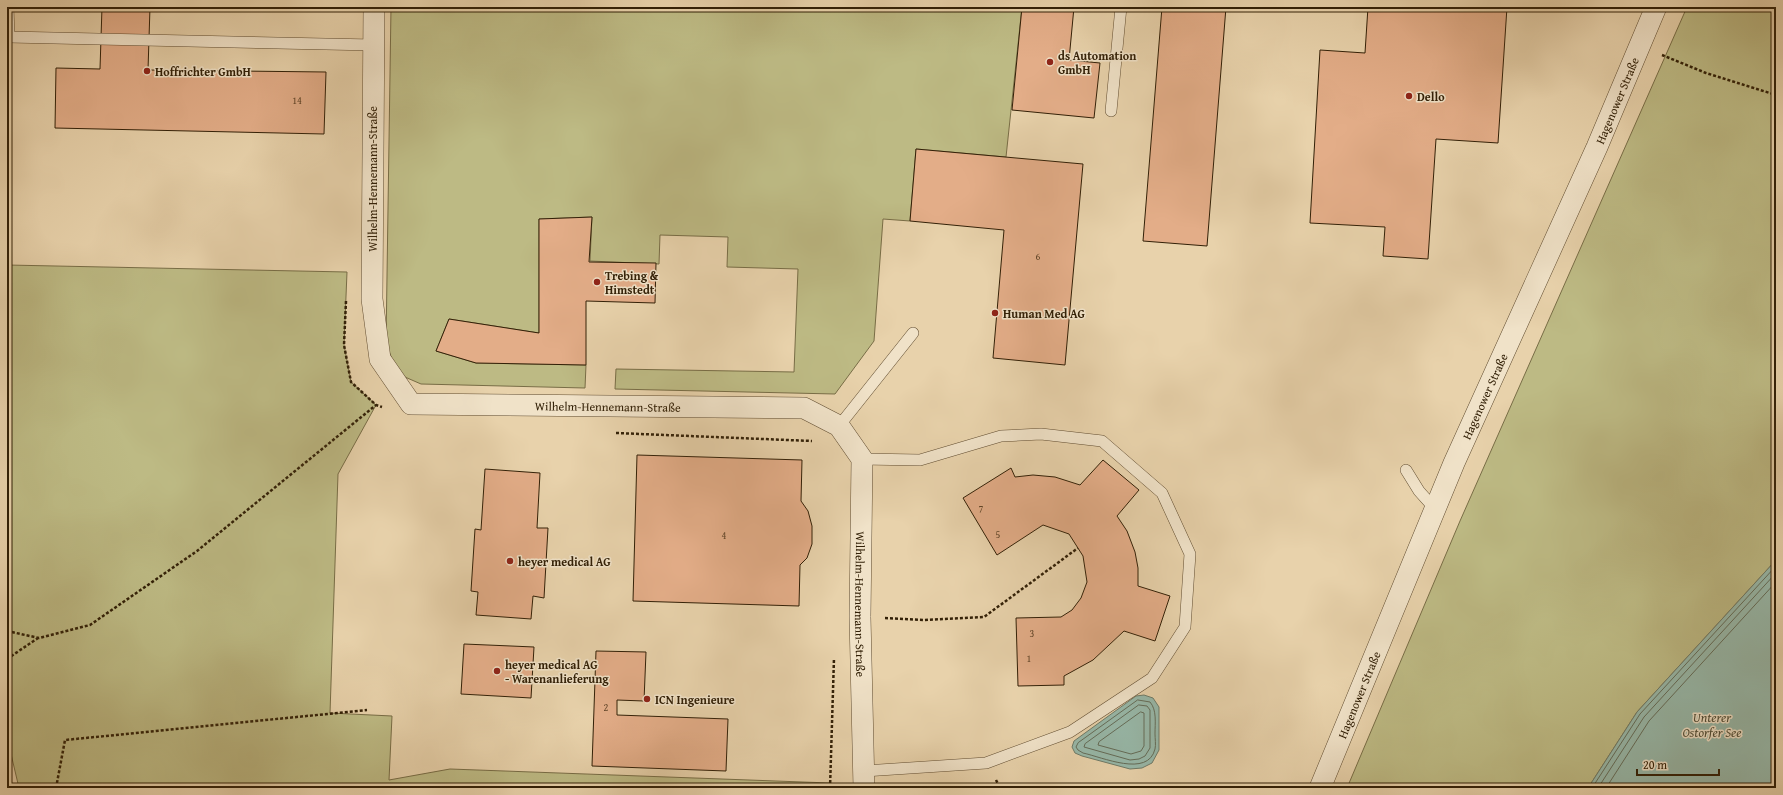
<svg xmlns="http://www.w3.org/2000/svg" width="1783" height="795" viewBox="0 0 1783 795" font-family="'Gentium Book Plus',serif">
	<style>
		.green { fill: #bdba84; stroke: #786d46 }
		.water { fill: #97b8a9; stroke: #6f7b68 }
		.lines { fill: none; stroke-linecap: round; stroke-linejoin: round }
		.shore { stroke: #646c58; stroke-width: 1 }
		.building { fill: #e3ad88; stroke: #322007 }
		.service-casing { stroke: #604c30; stroke-width: 12 }
		.minor-casing { stroke: #604c30; stroke-width: 22 }
		.path { stroke: #322007; stroke-width: 2.5; stroke-dasharray: 3 2; stroke-linecap: butt }
		.service { stroke: #f0e2c8; stroke-width: 11 }
		.minor { stroke: #f0e2c8; stroke-width: 21 }
		.poi-dot { fill: #8f2418; stroke: #f0e2c8; stroke-width: 1.5 }
		.labels { text-anchor: middle; dominant-baseline: central; stroke-width: 3; stroke-linejoin: round; paint-order: stroke }
		.number-label { font-size: 10px; fill: #5e4327 }
		.poi-label { font-size: 12px; font-weight: bold; fill: #322007; stroke: #f0e2c8; text-anchor: start }
		.street-label { font-size: 12px; fill: #322007; stroke: #f0e2c8 }
		.water-label { font-size: 13px; font-style: italic; fill: #504e38; stroke: #f0e2c8 }
	</style>
	<rect width="100%" height="100%" fill="#e8d2ab"/>
	<filter id="stains"><feTurbulence type="fractalNoise" baseFrequency=".005" numOctaves="4"/><feColorMatrix values="0 0 0 0 .2 0 0 0 0 .09 0 0 0 0 .02 0 0 0 .5 -.17"/></filter>
	<radialGradient id="worn" r=".72"><stop offset=".6" stop-color="#630" stop-opacity="0"/><stop offset="1" stop-color="#630" stop-opacity=".3"/></radialGradient>
	<path class="green" d="M391 7H1022L1006 157 916 149 910 221 883 219 874 341 835 394 615 389 616 369 794 372 798 269 727 267 728 237 660 235 659 264 590 261 592 217 539 219V333L449 319 436 351 476 363 586 365 585 388 421 384 398 374 386 344Z
		M1687 7H1776V560L1637 712 1588 788H1347L1460 521Z
		M7 265 347 272 344 345 351 382 376 405 338 474 330 713 392 716 389 780 450 769 830 783V788H19L7 737Z"/>
	<path class="water" d="M1776 560V788H1588L1637 712Z
		M1144 695 1153 698 1159 707V750L1152 763 1142 768 1130 769 1082 756 1075 753 1072 747 1074 741 1136 696Z"/>
	<g class="lines">
		<path class="shore" d="M1138 700 1150 702C1157 710 1155 723 1155 734 1155 738 1156 745 1155 749 1148 778 1102 757 1083 753L1078 750 1076 747 1078 743Z
			M1139 705 1147 706 1150 710V748L1145 756 1139 759 1130 760 1084 747 1085 744Z
			M1141 712 1144 713V746L1141 751 1131 754 1098 745 1099 742Z
			M1592 788 1640 714 1776 566
			M1598 788 1644 717 1776 573
			M1606 788 1649 721 1776 582"/>
	</g>
	<path class="building" d="M102 7H150L148 70 326 72 324 134 55 128 56 68 100 69Z
		M188 7H328V9Z
		M1022 7H1074L1069 60 1100 63 1094 118 1012 110Z
		M1162 7H1226L1207 246 1143 241Z
		M1368 7H1507L1498 143 1436 139 1428 259 1383 256 1385 227 1310 223 1320 50 1365 53Z
		M916 149 1083 164 1065 365 993 358 1004 230 910 221Z
		M592 217 589 262 656 263 655 303 586 301V365L476 363 436 351 449 319 539 333V219Z
		M637 455 802 460 801 501 808 511 812 526V544L807 558 800 565 799 606 633 601Z
		M1103 460 1139 490 1117 516 1127 531 1135 552 1138 568V586L1170 596 1155 641 1124 631 1093 660 1064 676V685L1018 686 1016 618 1061 617 1072 610 1081 598 1087 582 1083 556 1069 534 1043 525 997 555 963 498 1011 468 1015 477 1033 475 1055 477 1080 485Z
		M485 469 540 473 537 528H548L544 598 533 596 531 619 476 615 478 592 471 591 475 529 481 530Z
		M464 644 534 647 531 698 461 694Z
		M596 651 646 652 644 701 617 700V715L728 719 726 771 592 766Z"/>
	<g class="lines">
		<defs>
			<path id="service" d="M8 7 9 37 373 45
				M1111 111 1121 7
				M839 426 913 333
				M862 459 920 460 1001 436 1041 434 1102 441 1162 493 1190 554 1185 627 1152 678 1070 732 986 763 864 771
				M1406 470 1419 491 1435 509"/>
			<g id="minor">
				<path id="s1" d="M374 7 372 299 380 359 411 404 804 408 839 426 862 459 860 617 864 788"/>
				<path id="s2" d="M1320 788 1454 463 1597 147 1656 7"/>
			</g>
		</defs>
		<use href="#service" class="service-casing"/>
		<use href="#minor" class="minor-casing"/>
		<path class="path" d="M1662 55 1706 73 1773 94 1776 105
			M346 301 344 345 351 382 376 405 382 407
			M616 433 812 441
			M885 618 924 620 984 617 1078 548
			M7 631 39 638 90 625 197 551 376 405
			M7 659 38 638
			M996 780 1000 788
			M56 788 65 740 367 710
			M830 788 834 658"/>
		<use href="#service" class="service"/>
		<use href="#minor" class="minor"/>
	</g>
	<g class="poi-dot">
		<circle cx="1050" cy="62" r="4"/>
		<circle cx="147" cy="71" r="4"/>
		<circle cx="1409" cy="96" r="4"/>
		<circle cx="597" cy="282" r="4"/>
		<circle cx="995" cy="313" r="4"/>
		<circle cx="510" cy="561" r="4"/>
		<circle cx="497" cy="671" r="4"/>
		<circle cx="647" cy="699" r="4"/>
	</g>
	<g class="labels">
		<g class="number-label">
			<text x="297" y="100">14</text>
			<text x="1038" y="256">6</text>
			<text x="981" y="508">7</text>
			<text x="998" y="534">5</text>
			<text x="724" y="535">4</text>
			<text x="1032" y="633">3</text>
			<text x="1029" y="658">1</text>
			<text x="606" y="707">2</text>
		</g>
		<g class="poi-label">
			<text x="1058" y="55">ds Automation<tspan x="1058" dy="14">GmbH</tspan></text>
			<text x="155" y="71">Hoffrichter GmbH</text>
			<text x="1417" y="96">Dello</text>
			<text x="605" y="275">Trebing &amp;<tspan x="605" dy="14">Himstedt</tspan></text>
			<text x="1003" y="313">Human Med AG</text>
			<text x="518" y="561">heyer medical AG</text>
			<text x="505" y="664">heyer medical AG<tspan x="505" dy="14">- Warenanlieferung</tspan></text>
			<text x="655" y="699">ICN Ingenieure</text>
		</g>
		<g class="street-label">
			<text stroke="none"><textPath href="#s2" startOffset="749">Hagenower Straße</textPath></text>
			<text transform="translate(372 179) rotate(-90)">Wilhelm-Hennemann-Straße</text>
			<text stroke="none"><textPath href="#s2" startOffset="425">Hagenower Straße</textPath></text>
			<text stroke="none"><textPath href="#s1" startOffset="604">Wilhelm-Hennemann-Straße</textPath></text>
			<text stroke="none"><textPath href="#s1" startOffset="1025">Wilhelm-Hennemann-Straße</textPath></text>
			<text stroke="none"><textPath href="#s2" startOffset="101">Hagenower Straße</textPath></text>
		</g>
		<g class="water-label">
			<text x="1712" y="717">Unterer<tspan x="1712" dy="15">Ostorfer See</tspan></text>
		</g>
	</g>
	<rect width="1783" height="795" fill="none" stroke="#e8d2ab" stroke-width="24"/>
	<rect x="8" y="8" width="1767" height="779" fill="none" stroke="#322007" stroke-width="2"/>
	<rect x="12" y="12" width="1759" height="771" fill="none" stroke="#322007"/>
	<path d="M1637 769v6h82v-6" fill="none" stroke="#322007" stroke-width="2"/>
	<text x="1643" y="769" font-size="12" fill="#322007" stroke="#f0e2c8" stroke-width="3" paint-order="stroke">20 m</text>
	<rect width="100%" height="100%" filter="url(#stains)"/>
	<rect width="100%" height="100%" fill="url(#worn)"/>
</svg>
